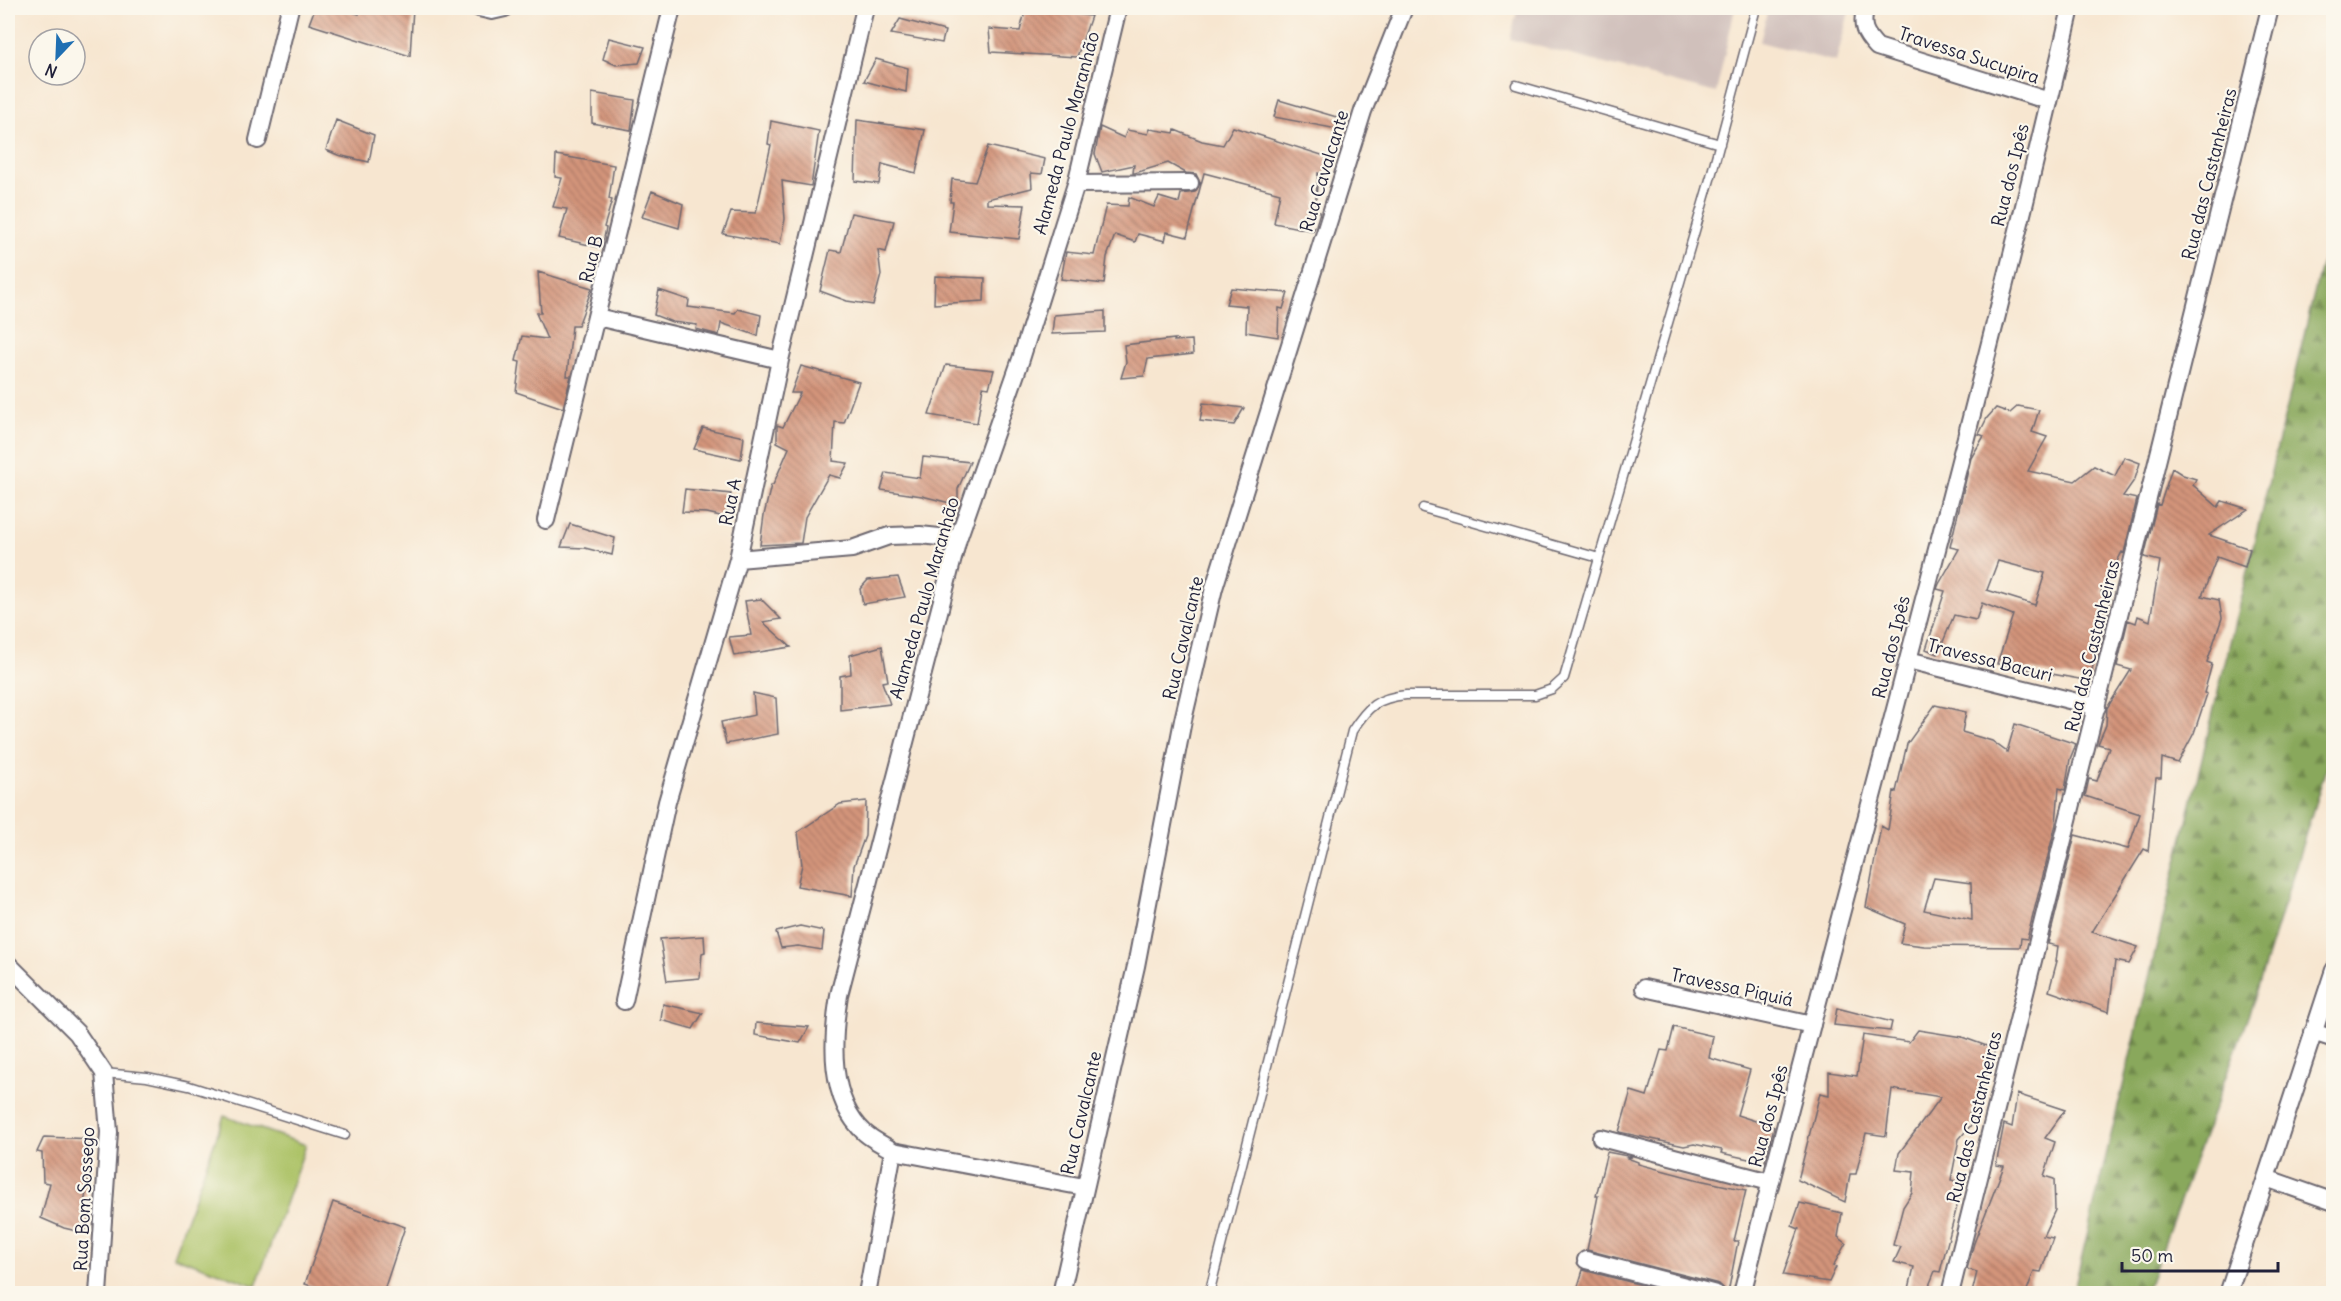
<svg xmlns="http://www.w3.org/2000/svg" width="2341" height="1301" viewBox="0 0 2341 1301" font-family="Delius,sans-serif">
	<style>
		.industrial { fill: #d0c0bb }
		.forest { fill: url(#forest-firs); stroke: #56654b; stroke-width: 1.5 }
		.pitch { fill: #acc266; stroke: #677250; stroke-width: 1.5 }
		.building { fill: url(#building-back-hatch); fill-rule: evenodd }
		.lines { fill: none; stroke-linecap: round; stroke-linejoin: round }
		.lane-casing { stroke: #6d676f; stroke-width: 11 }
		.street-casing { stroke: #6d676f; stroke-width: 20 }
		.lane { stroke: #fff; stroke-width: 8 }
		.street { stroke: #fff; stroke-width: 16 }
		.labels { text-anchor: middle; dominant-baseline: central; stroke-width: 4.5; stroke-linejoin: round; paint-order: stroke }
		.street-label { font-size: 18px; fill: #22223b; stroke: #fbf7ec }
	</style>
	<defs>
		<pattern id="forest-firs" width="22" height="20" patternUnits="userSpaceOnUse" patternTransform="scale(1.5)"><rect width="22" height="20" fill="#89a85b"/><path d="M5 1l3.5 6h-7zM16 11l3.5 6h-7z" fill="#70884c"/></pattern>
		<pattern id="building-back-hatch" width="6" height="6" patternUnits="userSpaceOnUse" patternTransform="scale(1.5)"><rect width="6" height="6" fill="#d3947a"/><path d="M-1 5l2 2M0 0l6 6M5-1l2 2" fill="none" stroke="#ab7865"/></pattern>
	</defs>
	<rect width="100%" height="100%" fill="#fbf7ec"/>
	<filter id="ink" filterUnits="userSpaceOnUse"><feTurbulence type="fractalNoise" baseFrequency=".0167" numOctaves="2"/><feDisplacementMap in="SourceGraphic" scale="12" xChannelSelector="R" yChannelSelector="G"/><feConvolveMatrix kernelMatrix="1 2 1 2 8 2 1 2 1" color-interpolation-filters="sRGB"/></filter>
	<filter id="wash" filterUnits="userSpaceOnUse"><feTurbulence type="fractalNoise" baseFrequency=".008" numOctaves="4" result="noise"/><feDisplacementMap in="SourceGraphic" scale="24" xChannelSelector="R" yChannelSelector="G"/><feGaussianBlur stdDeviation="1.35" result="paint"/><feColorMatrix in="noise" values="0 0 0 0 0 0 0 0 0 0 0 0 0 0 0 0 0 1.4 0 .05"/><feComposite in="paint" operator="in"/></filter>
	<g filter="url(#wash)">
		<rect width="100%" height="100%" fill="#f7e6d0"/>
		<path class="industrial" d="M1518 8H1735L1716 93 1510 39Z
			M1768 8H1850L1836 62 1760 42Z"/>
		<path class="forest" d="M2333 215V746L2254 1000 2146 1293H2073Z"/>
		<path class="pitch" d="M224 1116 306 1145 256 1286 173 1256Z"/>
		<g id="blocks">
			<path class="building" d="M315 8H339L359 14 360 8H413L410 56 309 24Z
				M1026 8 1091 16 1077 57 991 52 989 29 1020 31Z
				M900 19 945 31 942 43 891 34Z
				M609 38 645 47 639 63 616 65 603 59Z
				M876 59 908 68 906 92 864 81Z
				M592 93 635 100 631 130 592 123Z
				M1279 100 1340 118 1337 129 1274 117Z
				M336 120 374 135 369 162 338 155 326 150Z
				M857 120 925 130 916 173 882 164 879 184 855 181Z
				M771 121 819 131 811 186 782 181 785 219 780 244 723 234 731 212 756 213 771 145 768 144Z
				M1100 127 1124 138 1127 130 1148 134 1150 129 1174 133 1175 130 1202 141 1223 145 1233 127 1328 157 1325 175 1318 173 1315 211 1320 212 1316 225 1313 231 1274 223 1280 193 1204 173 1187 237 1167 232 1165 241 1138 234 1135 242 1115 235 1107 257 1104 284 1061 279 1066 252 1094 255 1106 205 1128 206 1129 197 1154 207 1159 197 1179 203 1181 194 1195 192 1200 183 1196 174 1186 173 1168 163 1135 173H1133L1134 165 1102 172 1095 154Z
				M988 146 1045 159 1042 174 1031 173 1032 188 987 199V204L1025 205 1019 239 949 232 953 202H950L952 179 975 182Z
				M556 155 614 165 609 199 612 200 604 227 606 228 602 248 559 238 567 209 553 207 562 178 555 177Z
				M652 191 683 204 679 228 642 217Z
				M851 213 894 221 886 252 878 250 881 275 873 305 847 301 820 291 830 250 841 252Z
				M538 272 592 288 578 326H572L567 376H571L563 408 516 392 520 362 516 361 522 336 547 339 536 313H541Z
				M935 276 985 278 984 301 934 304Z
				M1231 288 1288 293 1283 309 1279 308 1278 337 1246 332 1247 306 1226 304Z
				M659 290 689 300 688 307 735 313 738 309 761 315 758 336 721 323 719 335 696 329 697 325 672 322 654 315Z
				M1105 311V332L1052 334 1054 315Z
				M1175 339 1174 341 1192 340 1193 354 1148 359 1144 376 1121 378 1126 362 1124 345Z
				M946 365 994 370 989 388 983 387 977 423 929 415Z
				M801 366 859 382 844 423 835 422 833 461 848 463 840 478 829 475 805 517 801 543 760 545 764 515 771 485H773L789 448 777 442V425L783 427 800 393H791Z
				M1203 403 1244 408 1234 425 1200 421Z
				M2018 406 2039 410 2032 432 2047 437 2028 471 2075 481 2094 466 2115 476 2124 457 2140 463 2135 479 2123 496 2137 499 2124 553 2122 552 2101 592 2110 595 2108 614 2097 661 2094 660 2090 681 1997 664 2013 615 1982 603 1976 620 1954 615 1938 654 1926 649 1945 591 1937 589 1939 584 1959 549 1950 547 1971 458 1984 436 1979 434 1987 418 1996 408 2010 413ZM1998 561 2045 573 2035 605 1987 590Z
				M703 428 744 437 741 459 694 449Z
				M923 457 970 462 958 489V505L922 496 881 490 886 473 920 478Z
				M2172 468 2183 475 2196 479 2193 485 2218 507 2222 501 2248 509 2209 535 2250 549 2245 567 2217 557 2202 596 2219 600 2222 618 2207 662 2212 664 2204 693 2207 694 2194 733 2178 763 2162 758 2161 778H2156L2148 851 2144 849 2092 932 2138 947 2129 964 2115 961 2109 1012 2049 991 2057 961H2056L2058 946 2048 944 2075 835 2128 849 2140 814 2085 796 2089 779 2097 781 2109 747 2098 744 2106 725 2107 708 2131 670 2117 666 2128 620 2136 623 2138 616 2150 621 2160 561 2144 557 2157 504 2160 505Z
				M685 489 731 494 725 517 707 513 682 512Z
				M570 524 615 538 612 555 585 548 561 547Z
				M898 577 905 597 863 604 860 589 868 580Z
				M761 599 781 619 763 622 791 647 734 656 729 637 751 635 745 601Z
				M882 646 888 681 882 682 890 704 840 710V676L851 674 850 655Z
				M753 693 776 698 778 734 726 744 721 722 755 715Z
				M1935 705 1966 712 1962 732 1992 741 2007 752 2015 724 2076 744 2070 759 2065 790 2059 788 2056 824 2027 939 2021 938 2020 947 1924 946 1900 943 1905 924 1866 907 1881 826 1888 830 1894 791 1896 792 1907 744ZM1934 878 1971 883 1972 920 1924 910Z
				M866 801 865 836 854 866 852 896 797 886 802 865 798 832 840 804Z
				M800 926 824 931 822 950 798 946 781 948 776 932Z
				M704 936 705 952 702 953 700 978 667 981 660 939Z
				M663 1004 703 1013 693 1029 661 1020Z
				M1837 1008 1892 1022 1890 1031 1834 1025Z
				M756 1023 809 1027 800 1043 755 1035Z
				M1674 1027 1713 1036 1709 1058 1750 1070 1737 1115 1774 1127 1764 1165 1753 1160 1721 1153 1722 1150 1694 1144 1684 1146 1619 1132 1631 1091 1647 1096 1661 1050 1668 1051Z
				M1918 1030 1962 1037 1995 1049 1986 1078 1969 1114 1978 1117 1959 1139 1951 1180 1963 1183 1940 1272 1935 1271 1926 1293H1908L1914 1267 1894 1262 1901 1247 1893 1245 1903 1207 1912 1193 1914 1172 1896 1170 1899 1153 1941 1097 1892 1089 1886 1136 1866 1133 1856 1174H1850L1845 1202 1798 1180 1820 1093 1829 1095V1072L1857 1076 1863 1035 1909 1042Z
				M2017 1094 2065 1110 2045 1138 2055 1142 2044 1176 2054 1179 2055 1210 2043 1236 2053 1238 2041 1272 2034 1271 2026 1293H1972L1977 1272 1967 1269 1974 1243 2004 1166 1996 1165 2004 1124 2012 1127Z
				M44 1137 94 1139 84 1205 93 1206 85 1233 64 1228 41 1218 50 1183 43 1182 42 1153 37 1152Z
				M1607 1152 1632 1157 1627 1158 1638 1162V1164L1699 1180 1746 1190 1734 1241H1738L1728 1293 1719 1284 1587 1250 1598 1196H1596Z
				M333 1202 405 1227 383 1293H333L305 1284Z
				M1800 1203 1842 1213 1838 1237 1846 1243 1833 1266 1836 1267 1829 1282 1783 1275 1799 1229 1792 1226Z
				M1583 1270 1673 1293H1576Z"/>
		</g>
	</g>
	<g filter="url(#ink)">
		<use href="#blocks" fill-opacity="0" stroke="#6d676f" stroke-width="1.5"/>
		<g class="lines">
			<defs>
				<path id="lane" d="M1516 85 1720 144
					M1423 508 1599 558
					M104 1073 147 1077 189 1086 345 1135
					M1209 1294 1352 731C1368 706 1377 698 1406 695H1535L1552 689 1564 678 1711 176 1756 8"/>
				<path id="street" d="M479 8 492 11 505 8
					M1865 8C1861 27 1864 33 1877 47L2049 101
					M258 140 290 8
					M1076 184 1190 183
					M597 317 780 360
					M546 520 672 8
					M738 559 852 549 889 536 920 535 958 539
					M1908 660 2097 707
					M8 964 77 1033 104 1073 109 1132 98 1294
					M1644 988 1812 1025
					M624 1001 667 802 738 559 780 360 865 8
					M2313 1032 2334 1039
					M1601 1138 1770 1182
					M2266 1178 2334 1202
					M1084 1187 893 1151C884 1145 873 1140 865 1133 828 1099 832 1040 839 995L958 539 1021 359 1076 184 1118 8
					M1586 1260 1716 1294
					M867 1294 893 1151
					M1061 1294 1136 966 1183 720 1214 588 1363 111 1404 8
					M1742 1294C1851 865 1972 439 2071 8
					M1950 1294 2270 8
					M2228 1294 2334 970"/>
			</defs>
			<use href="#lane" class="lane-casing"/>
			<use href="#street" class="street-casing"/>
			<use href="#lane" class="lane"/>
			<use href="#street" class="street"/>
		</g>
	</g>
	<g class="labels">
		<g class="street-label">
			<text transform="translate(1969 55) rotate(18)">Travessa Sucupira</text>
			<text transform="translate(1066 133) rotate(-75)">Alameda Paulo Maranhão</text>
			<text transform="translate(1324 171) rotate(-73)">Rua Cavalcante</text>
			<text transform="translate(2209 174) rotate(-76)">Rua das Castanheiras</text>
			<text transform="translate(2010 175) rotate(-76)">Rua dos Ipês</text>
			<text transform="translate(591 259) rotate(-76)">Rua B</text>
			<text transform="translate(730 502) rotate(-78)">Rua A</text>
			<text transform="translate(924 598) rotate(-74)">Alameda Paulo Maranhão</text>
			<text transform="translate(1183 638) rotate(-77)">Rua Cavalcante</text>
			<text transform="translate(2092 646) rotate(-76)">Rua das Castanheiras</text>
			<text transform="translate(1891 647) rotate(-76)">Rua dos Ipês</text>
			<text transform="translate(1990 660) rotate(14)">Travessa Bacuri</text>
			<text transform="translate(1732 987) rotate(12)">Travessa Piquiá</text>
			<text transform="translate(1081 1113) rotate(-77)">Rua Cavalcante</text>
			<text transform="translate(1768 1116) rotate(-75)">Rua dos Ipês</text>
			<text transform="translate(1974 1117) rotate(-76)">Rua das Castanheiras</text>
			<text transform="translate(84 1199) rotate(-87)">Rua Bom Sossego</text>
		</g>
	</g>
	<rect width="2341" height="1301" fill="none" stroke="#fbf7ec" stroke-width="30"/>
	<g transform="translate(57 57) rotate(203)"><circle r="28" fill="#fbf7ec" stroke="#a4a2a5" stroke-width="1.5"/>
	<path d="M0-4.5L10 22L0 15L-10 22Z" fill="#1f6fb2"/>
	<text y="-9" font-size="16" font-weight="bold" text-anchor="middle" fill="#22223b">N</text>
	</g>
	<path d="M2122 1262v9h156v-9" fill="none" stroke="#22223b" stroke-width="3"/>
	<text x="2131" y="1262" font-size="18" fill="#22223b" stroke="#fbf7ec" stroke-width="4.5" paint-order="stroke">50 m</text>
</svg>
